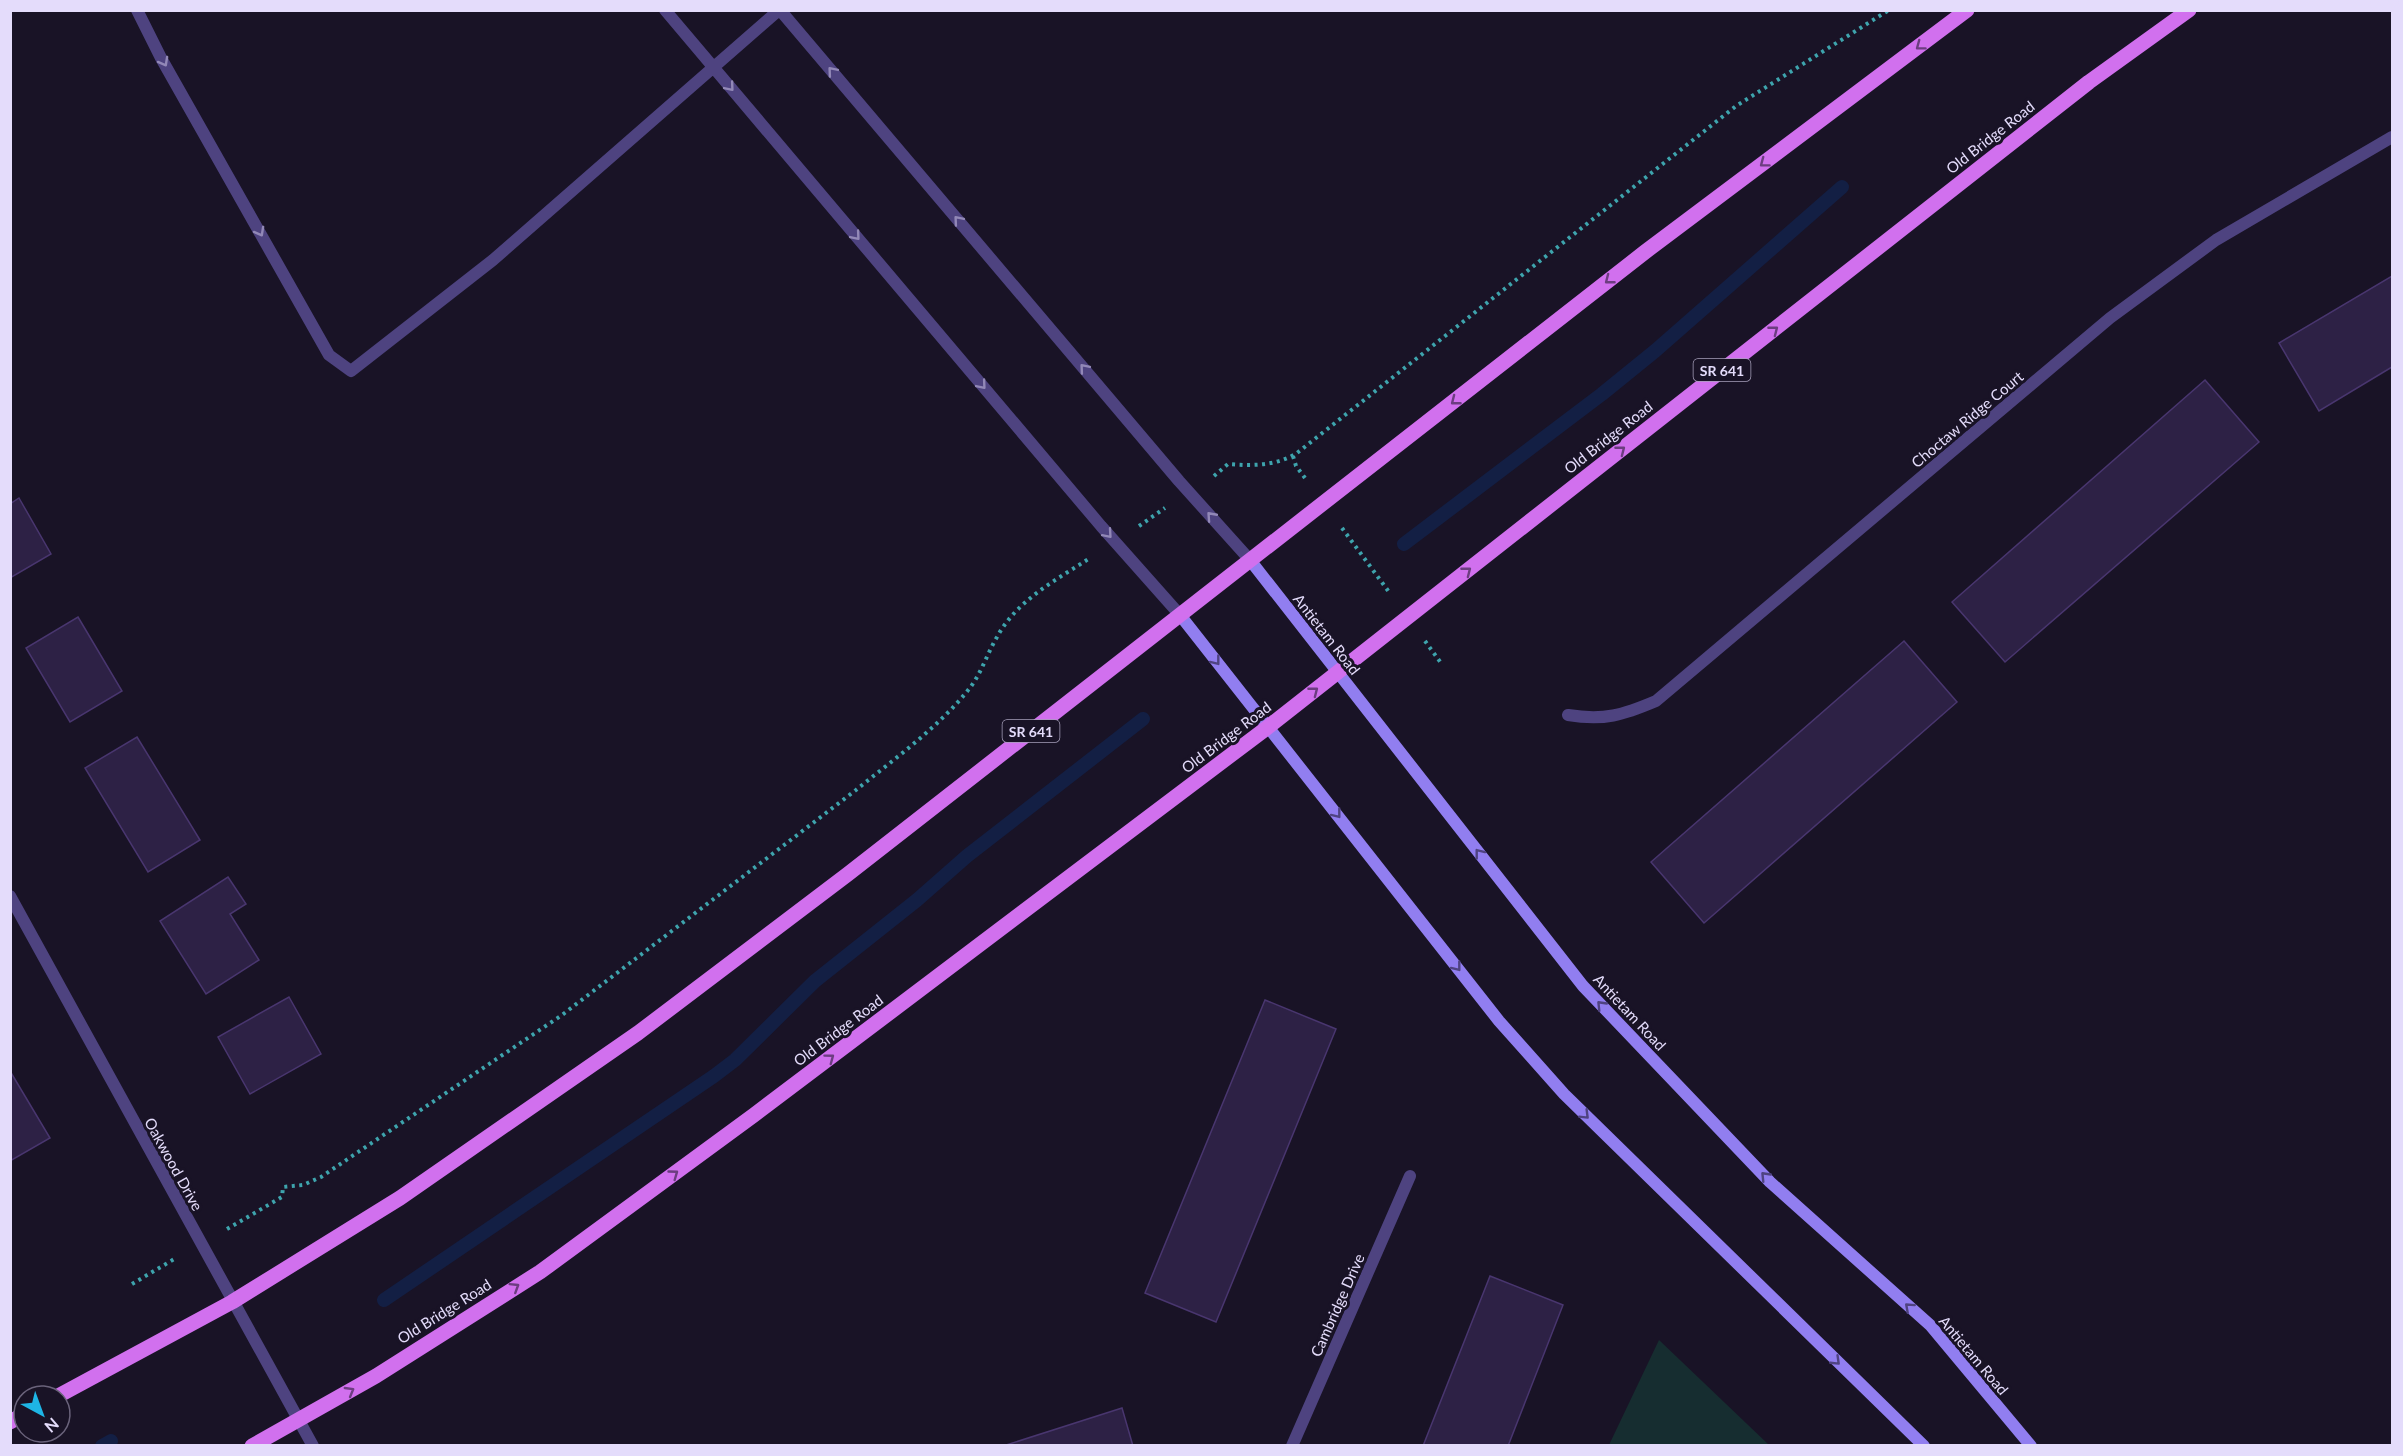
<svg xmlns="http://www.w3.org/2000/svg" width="2403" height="1456" viewBox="0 0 2403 1456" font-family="Lato,sans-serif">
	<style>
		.green { fill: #162d30 }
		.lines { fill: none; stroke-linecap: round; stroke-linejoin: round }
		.stream { stroke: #131f44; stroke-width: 14 }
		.building { fill: #2d2145; stroke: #49366f; stroke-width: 1.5 }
		.path { stroke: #3ea4ad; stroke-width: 4; stroke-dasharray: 3 4.5; stroke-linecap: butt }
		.lane { stroke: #4e4380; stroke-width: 12 }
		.street { stroke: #4e4380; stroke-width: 12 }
		.secondary { stroke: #917ef0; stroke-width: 12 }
		.primary { stroke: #d170ee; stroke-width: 15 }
		.oneway { stroke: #6c3d80 }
		.oneway2 { stroke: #9288b7 }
		.oneway3 { stroke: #4f4381 }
		.labels { text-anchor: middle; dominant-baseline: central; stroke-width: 6; stroke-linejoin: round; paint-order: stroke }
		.shield { fill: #191326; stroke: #a7a0bb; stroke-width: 1.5 }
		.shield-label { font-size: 14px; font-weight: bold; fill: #e4dcfb }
		.street-label { font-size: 15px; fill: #e4dcfb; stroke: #191326 }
	</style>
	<rect width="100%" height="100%" fill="#191326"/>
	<path class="green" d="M1659 1340 1769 1445H1609Z"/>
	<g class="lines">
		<path class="stream" d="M1404 544 1602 394 1655 351 1842 187
			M384 1300 714 1076 735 1060 815 981 917 900 967 856 1143 719
			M102 1446 111 1441"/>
	</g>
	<path class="building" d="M2392 276V367L2319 411 2279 343Z
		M2205 380 2259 442 2005 662 1952 602Z
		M19 498 51 554 10 578V504Z
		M78 617 122 691 70 722 26 648Z
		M1904 641 1957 702 1704 923 1651 862Z
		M137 737 200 840 148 872 85 768Z
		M228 877 246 904 230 914 259 960 206 994 160 921Z
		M289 997 321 1054 250 1094 218 1037Z
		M1265 1000 1336 1029 1216 1322 1145 1293Z
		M10 1071 50 1138 10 1161Z
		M1490 1276 1563 1305 1508 1446H1423Z
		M1122 1408 1133 1446H1003Z"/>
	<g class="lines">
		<path class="path" d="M1293 456 1296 466 1305 478
			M1214 476 1228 464C1252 466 1276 466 1297 453L1736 106 1889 10
			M1139 526 1165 508
			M1342 528 1389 592
			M1425 641 1441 663
			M227 1229 282 1197 283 1187 303 1185 321 1177 562 1015 856 790C894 759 938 728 969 689 981 674 987 654 997 637 1017 600 1056 580 1090 558
			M132 1284 176 1258"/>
		<path class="lane" d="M137 10 161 58 329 355 351 371 493 260 779 10
			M665 10 1101 526 1180 615
			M780 10 1179 481 1250 560"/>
		<path class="street" d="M1568 715C1604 721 1623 715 1656 701L2110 318 2216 240 2392 137
			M10 896 313 1446
			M1292 1446 1410 1176"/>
		<path class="secondary" d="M1250 560 1583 986 1770 1182 1930 1325 2031 1446
			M1180 615 1499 1021 1564 1094 1924 1446"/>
		<path class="primary" d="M58 1396 232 1302 400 1198 638 1033 848 874 1645 252 1967 10
			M10 1422 24 1414
			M252 1446 376 1376 540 1272 754 1115 1268 727 2089 82 2189 10"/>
	</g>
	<defs><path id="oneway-chevron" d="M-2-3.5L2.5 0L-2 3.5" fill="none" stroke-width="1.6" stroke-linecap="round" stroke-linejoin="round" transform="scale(1.5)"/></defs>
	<g class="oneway">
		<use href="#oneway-chevron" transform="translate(1920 46) rotate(143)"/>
		<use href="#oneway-chevron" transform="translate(1764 163) rotate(143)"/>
		<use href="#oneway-chevron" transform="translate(1609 280) rotate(142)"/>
		<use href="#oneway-chevron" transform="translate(1774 330) rotate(-38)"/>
		<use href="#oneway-chevron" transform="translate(1455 401) rotate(142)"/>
		<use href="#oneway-chevron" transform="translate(1621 450) rotate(-38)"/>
		<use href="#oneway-chevron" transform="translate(1467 571) rotate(-38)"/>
		<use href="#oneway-chevron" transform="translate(1314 691) rotate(-38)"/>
		<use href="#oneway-chevron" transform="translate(830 1058) rotate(-37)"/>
		<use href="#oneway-chevron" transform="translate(674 1174) rotate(-36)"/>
		<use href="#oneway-chevron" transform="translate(515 1287) rotate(-32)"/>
		<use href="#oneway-chevron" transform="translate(350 1391) rotate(-30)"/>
	</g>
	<g class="oneway2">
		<use href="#oneway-chevron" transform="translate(164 62) rotate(61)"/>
		<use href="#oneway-chevron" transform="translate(832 71) rotate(-130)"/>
		<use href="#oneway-chevron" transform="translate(730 87) rotate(50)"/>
		<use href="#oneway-chevron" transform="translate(958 220) rotate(-130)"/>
		<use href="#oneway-chevron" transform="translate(260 232) rotate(61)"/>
		<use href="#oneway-chevron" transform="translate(856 236) rotate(50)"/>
		<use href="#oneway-chevron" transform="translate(1084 368) rotate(-130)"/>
		<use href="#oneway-chevron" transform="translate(982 385) rotate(50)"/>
		<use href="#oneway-chevron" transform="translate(1211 516) rotate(-132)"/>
		<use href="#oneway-chevron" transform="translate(1108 534) rotate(49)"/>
	</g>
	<g class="oneway3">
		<use href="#oneway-chevron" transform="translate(1216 661) rotate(52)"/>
		<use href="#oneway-chevron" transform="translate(1337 814) rotate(52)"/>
		<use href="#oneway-chevron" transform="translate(1479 853) rotate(-128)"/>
		<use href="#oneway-chevron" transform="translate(1457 967) rotate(52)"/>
		<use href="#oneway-chevron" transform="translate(1601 1005) rotate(-134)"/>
		<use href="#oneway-chevron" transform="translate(1585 1115) rotate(45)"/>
		<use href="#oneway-chevron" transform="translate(1765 1176) rotate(-134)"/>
		<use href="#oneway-chevron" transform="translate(1909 1307) rotate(-138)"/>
		<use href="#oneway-chevron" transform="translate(1836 1361) rotate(44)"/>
	</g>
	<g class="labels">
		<g class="shield">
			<rect x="1693.5" y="359" width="57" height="22" rx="4.5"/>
			<rect x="1002.5" y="720" width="57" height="22" rx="4.5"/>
		</g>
		<g class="shield-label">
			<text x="1722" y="370">SR 641</text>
			<text x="1031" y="731">SR 641</text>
		</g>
		<g class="street-label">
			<text transform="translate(1990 137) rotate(-38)">Old Bridge Road</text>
			<text transform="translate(1967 419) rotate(-40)">Choctaw Ridge Court</text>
			<text transform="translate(1608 437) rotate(-38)">Old Bridge Road</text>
			<text transform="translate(1327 634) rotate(52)">Antietam Road</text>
			<text transform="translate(1226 737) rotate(-37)">Old Bridge Road</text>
			<text transform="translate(1630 1012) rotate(47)">Antietam Road</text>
			<text transform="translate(838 1030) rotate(-37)">Old Bridge Road</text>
			<text transform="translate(174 1164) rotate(61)">Oakwood Drive</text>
			<text transform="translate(1337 1305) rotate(-66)">Cambridge Drive</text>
			<text transform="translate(444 1311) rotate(-32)">Old Bridge Road</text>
			<text transform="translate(1974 1355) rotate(50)">Antietam Road</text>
		</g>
	</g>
	<rect width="2403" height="1456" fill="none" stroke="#e4dcfb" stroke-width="24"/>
	<g transform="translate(42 1414) rotate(139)"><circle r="28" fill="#191326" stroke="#6a637b" stroke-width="1.5"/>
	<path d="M0-4.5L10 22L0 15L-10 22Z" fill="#1eb5e5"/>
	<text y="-9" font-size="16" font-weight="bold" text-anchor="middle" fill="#e4dcfb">N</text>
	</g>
</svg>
